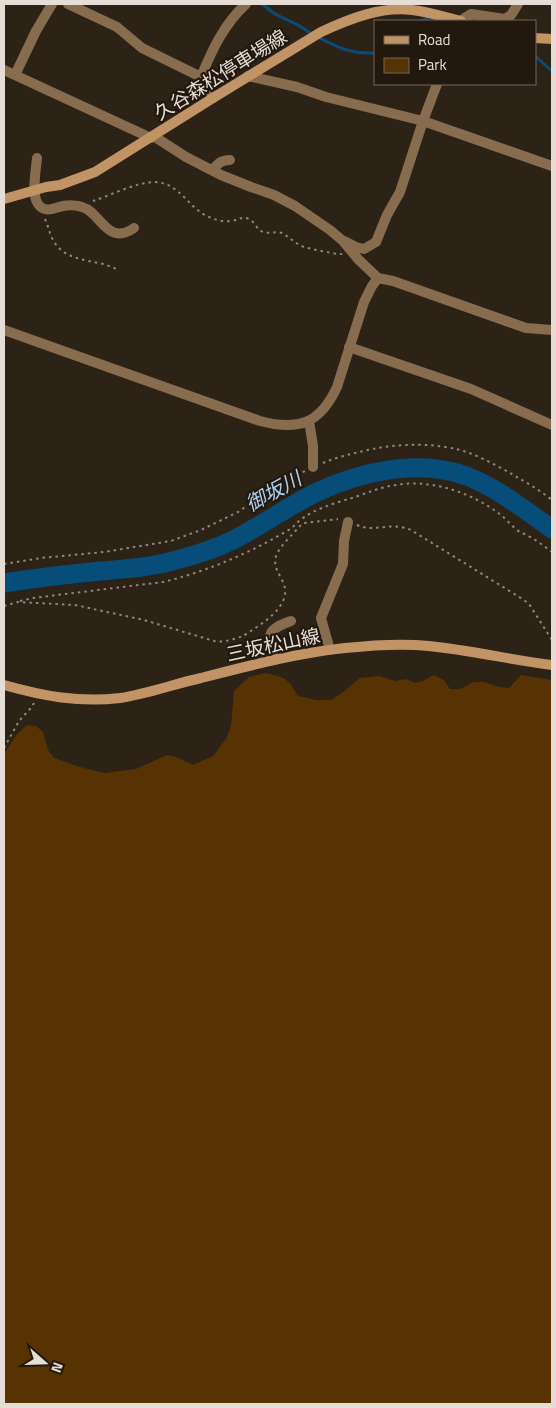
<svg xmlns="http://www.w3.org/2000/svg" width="556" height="1408" viewBox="0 0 556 1408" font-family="'Titillium Web','Noto Sans JP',sans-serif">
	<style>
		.green { fill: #573303 }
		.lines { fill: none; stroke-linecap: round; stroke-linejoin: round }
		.stream { stroke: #074d7a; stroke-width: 3 }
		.river { stroke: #074d7a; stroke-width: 19 }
		.path { stroke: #90867c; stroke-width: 2; stroke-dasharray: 2.5 4; stroke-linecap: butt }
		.street { stroke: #886c4f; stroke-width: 10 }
		.secondary { stroke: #c19465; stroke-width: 10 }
		.labels { text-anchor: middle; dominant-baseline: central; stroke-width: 4.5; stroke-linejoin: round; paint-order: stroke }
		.street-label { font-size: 19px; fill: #e6ded6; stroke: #23180d }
		.water-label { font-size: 20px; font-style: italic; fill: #add2f3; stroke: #23180d }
	</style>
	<rect width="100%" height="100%" fill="#2d2216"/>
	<path class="green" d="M266 673C287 678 287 678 298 696L316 700H331L343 692 360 678 379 676 395 681 406 679 415 683 423 681 434 675 444 680 450 689H460L474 682H484L499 687 509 688 521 675 552 680V1404H4V754L17 734 27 725 36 726 43 732 48 750 54 758 80 767 105 773 136 769 167 755 176 757 193 765 213 756 226 739 231 726 234 691 249 677Z"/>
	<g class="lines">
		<path class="stream" d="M262 4 275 14 298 25 312 34
			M421 21 432 16
			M318 37C338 48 352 54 375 53
			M535 56 552 71"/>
		<path class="river" d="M4 583C36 578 69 574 101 571 127 569 154 567 180 559 195 555 219 547 233 540 261 526 287 507 315 493 361 471 420 458 469 477 499 489 526 511 552 529"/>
		<path class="path" d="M93 201C111 195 137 182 155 182 180 183 189 209 209 217 215 220 224 222 231 221 238 220 242 216 249 219 255 222 257 230 263 232 269 234 276 231 282 233 289 237 294 242 301 246 306 248 338 255 342 254
			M45 219C48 225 49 232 52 238 61 257 80 259 98 263 105 264 111 267 117 269
			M323 463C334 458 347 455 359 452 394 443 439 441 472 454 489 461 505 470 520 479 531 485 542 492 552 500
			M357 525C374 533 391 521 411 530L524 600 529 604 552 640
			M4 564 41 558 104 552 171 541 201 530 238 512 251 503 260 493 305 471
			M20 601 33 598 163 582C209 571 252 552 292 528 306 511 332 504 352 498 367 493 381 487 396 485 431 479 469 492 497 512 504 517 510 524 517 530 521 533 526 534 530 537 538 541 545 547 552 552
			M4 606 18 602 75 605 144 620 214 641C223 643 234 639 243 636 260 625 294 606 283 582 279 573 273 567 276 556 279 547 293 534 300 526L304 523 338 519
			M4 748 19 721 30 709 34 703"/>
		<path class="street" d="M68 4 117 27 142 48 201 77
			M460 21 471 14 505 19 511 15 518 4
			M4 70 151 138 155 137 186 157 221 175 251 187 274 195 295 206 330 230 343 241 358 259 378 278 393 281 526 328 552 330
			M15 75 36 31 52 4
			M248 76 297 87 326 97 423 121 552 166
			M213 98 201 77C212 50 224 24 246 4
			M37 158C36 170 31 194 38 204 45 214 54 208 63 206 68 205 77 205 82 207 101 212 107 247 134 228
			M213 170C217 164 221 160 230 160
			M344 241 356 247 364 249 376 242 387 215 400 192 423 121 437 84
			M4 330 260 421C298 431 320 424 337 387L364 302 372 286 378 278
			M349 347 471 389 552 425
			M309 421 313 446V467
			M330 650 321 618 343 564 344 541 348 522
			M275 660C267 636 265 630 291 621"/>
		<path class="secondary" d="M535 38 552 39
			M4 199 46 187 60 185 95 172 213 98 321 32C349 19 381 6 412 10 429 12 445 17 461 21
			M4 685C43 696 79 703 120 698 147 694 174 684 201 678 248 666 297 653 345 648 373 645 401 643 429 646 470 650 511 660 552 665"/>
	</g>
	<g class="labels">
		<g class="street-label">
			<text transform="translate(220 74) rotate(-32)">久谷森松停車場線</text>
			<text transform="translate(273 644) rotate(-12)">三坂松山線</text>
		</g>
		<g class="water-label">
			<text transform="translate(273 491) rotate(-29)">御坂川</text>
		</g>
	</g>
	<rect width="556" height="1408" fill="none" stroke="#e6ded6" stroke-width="10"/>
	<rect x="374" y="20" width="162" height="65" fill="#23180d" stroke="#71675d"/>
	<rect x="384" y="36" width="25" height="8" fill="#c19465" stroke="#71675d"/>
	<text x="418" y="45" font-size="15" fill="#e6ded6">Road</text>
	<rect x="384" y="58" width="25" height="15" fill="#573303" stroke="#71675d"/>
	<text x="418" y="70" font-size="15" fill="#e6ded6">Park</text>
	<g transform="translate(45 1363) rotate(110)" stroke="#23180d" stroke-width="4" paint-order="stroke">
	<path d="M0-4L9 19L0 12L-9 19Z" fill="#e6ded6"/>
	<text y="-8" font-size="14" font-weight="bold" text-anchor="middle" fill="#e6ded6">N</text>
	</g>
</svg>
